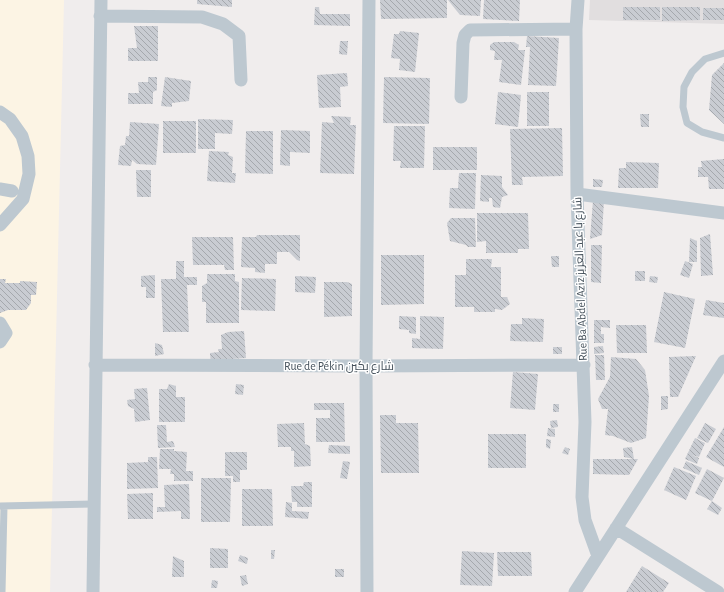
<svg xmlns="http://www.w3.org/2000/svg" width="724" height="592" viewBox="0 0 724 592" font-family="'Alegreya Sans',Cairo,sans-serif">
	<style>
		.commercial { fill: #fcf4e4 }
		.education { fill: #e1dedf }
		.building { fill: url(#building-back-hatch) }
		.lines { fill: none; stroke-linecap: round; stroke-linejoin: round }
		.lane { stroke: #bdc8d0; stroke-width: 7 }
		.street { stroke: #bdc8d0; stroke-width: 13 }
		.labels { text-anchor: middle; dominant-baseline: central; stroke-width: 3; stroke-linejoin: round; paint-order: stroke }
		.street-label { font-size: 12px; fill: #45515b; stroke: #fff }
	</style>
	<defs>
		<pattern id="building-back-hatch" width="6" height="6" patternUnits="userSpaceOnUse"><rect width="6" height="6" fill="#c9ccd2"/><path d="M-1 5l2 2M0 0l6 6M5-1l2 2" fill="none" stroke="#a5a8ad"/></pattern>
	</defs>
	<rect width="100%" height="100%" fill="#f0eded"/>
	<path class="commercial" d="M0 0H64L50 592H0Z"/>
	<path class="education" d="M590 0H724V24L589 20Z"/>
	<path class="building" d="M197 0H232V7L197 4Z
		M380 0H447V18L381 19Z
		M448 0H481L480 16 460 15Z
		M484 0H520L519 21 483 19Z
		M315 7H319L320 14H350V26L314 25Z
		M623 7H660V20H623Z
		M662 7H700V20L662 21Z
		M703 8H724V20H703Z
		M134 26H158V61H128V48H137Z
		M400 31 419 33 415 72 399 70 400 59 391 58 394 34H399Z
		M527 36 559 38 556 86 528 85 530 47H526Z
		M340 41H348L347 55 339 54Z
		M494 42H514L519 45 518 50H525L521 85 499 82 502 60H494L495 51 490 50V45Z
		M724 63V124L709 110 712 75Z
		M347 73 348 86 340 87 341 107 319 108 317 75Z
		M148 77H157V90L153 92V104H128V93H139L138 82H148Z
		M165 77 191 81 189 101 172 103V107L161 106Z
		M384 77 430 78 429 124 383 123Z
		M498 92 521 95 518 127 495 124Z
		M527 92H549V126H527Z
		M640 114H649V127H641Z
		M331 116 351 117 350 125H356L354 174 320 173 322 122 334 123Z
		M198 119 233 120 232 134 215 133V149H198Z
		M163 121H196V153H163Z
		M130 122 159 124 156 165 137 164 132 160 131 166 118 165 120 146 125 145 126 136H129Z
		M394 126H425L424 168H400L401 161H393Z
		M562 128 563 176 522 177 523 185H512L510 129Z
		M281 130 310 131V153L290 152V166L280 165Z
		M246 131H273V174L245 173Z
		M433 147H477V170H433Z
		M209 151 229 152 228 155 233 157 232 173H236L235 183 207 181Z
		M724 159V189H709L708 177H698V167H702L701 161Z
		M626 162 659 163 658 188H618L619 168H626Z
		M136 170H151V197H137Z
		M459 173H476L475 209 449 208 450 188H458Z
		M481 175 502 176V187L508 195 502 197 500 208 493 207 492 198H489V202L480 201Z
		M593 179 603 180 602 187H593Z
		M593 200H604L602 235 590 239Z
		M477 213H528L529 249H518V253H486V241L477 242Z
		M451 218H475L476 247H468L466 245 450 241 447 223Z
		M710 234 713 275 701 276 700 238Z
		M257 235H300V261L297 260 289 252H277V264H265V273L255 272V268L241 267 242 237H256Z
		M192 237H233L234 270H225L224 265H193Z
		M690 238 697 241V262H689Z
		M591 245H602L601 283 591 282Z
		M381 255H424V304L381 305Z
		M551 256H559V267H552Z
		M466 259H492L491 267H501V297H507L510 304 502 310 495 309V312H474V307H455V275H466Z
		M176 261H184V277H197V285H187L189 332H163L161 279H176Z
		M685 261 693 264 689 278 680 275Z
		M635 271H645V281H635Z
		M207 274H235V281L239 282V323H206V302H202V286L207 283Z
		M155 275V298H146V287H141V276Z
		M295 276 316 277 315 293 295 292Z
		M650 276 658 277 657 283 649 282Z
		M242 278 276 279 275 311 241 310Z
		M0 279H6L5 283H20V281L37 282 36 295H31V303L26 310H8L0 313Z
		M324 282H347L352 284V316L324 317Z
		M664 292 695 299 685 348 654 342Z
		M706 300 724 303V318L703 315Z
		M399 316 416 317V334L409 333V330L399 329Z
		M420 316 444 317 443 349 412 348V338L420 339Z
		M522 318 544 319 543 342 510 341 511 324H522Z
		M594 320H610V328L601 327V334H604V343H594Z
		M616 325H646L647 353H617Z
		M244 331 246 358 232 359V364L211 366 210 353 219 352 218 349H222L221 335 228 332Z
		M155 343 162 345 164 354 155 356Z
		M603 346 604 353 594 354V347Z
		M553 347H562V354H553Z
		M595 355H604L605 380H596Z
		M696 356 678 397H670L669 357Z
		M611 357 636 359 645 370 649 396 646 438 631 443 613 436 605 435 608 409H602L598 399 610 377Z
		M513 372 538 374 535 410 510 408Z
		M169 384 176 386V397H185V422H159V389H167Z
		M236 384 244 385 243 395 235 394Z
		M147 388 150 420 135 422 134 409 128 406 127 400 135 399 134 389Z
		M661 396H668V409L661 410Z
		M314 403H344L345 442H316V418H330V410H314Z
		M553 404H559V412H553Z
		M380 415H396V423H418L419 473H381Z
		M557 420 558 427 551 428 550 421Z
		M304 423 305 444 310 446 311 466 294 467V451H291V447H278L277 424Z
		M705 423 716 429 708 443 697 438Z
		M157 425H166L167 442 173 441 175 447 158 448Z
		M724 427V467L706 457Z
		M548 428 555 429V437L547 436Z
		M488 434H526V468H488Z
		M695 438 705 443 699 457 692 455 699 458 697 464 685 459Z
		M546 439 551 440 550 449 546 447Z
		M329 445 350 446V454L328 453Z
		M565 447 570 449 568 455 562 453Z
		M632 447 634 459 624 457 623 448Z
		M160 449H174V458V451L187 452 186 471H193V481H174V474H170L171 469H159Z
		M225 452H247V470H240V482H233V476H225Z
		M148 457H157L158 488 127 489V463L148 462Z
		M593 459H638L629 475 593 474Z
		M343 461 350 462 347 479 340 478Z
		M686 461 702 468 699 475 683 468Z
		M674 467 696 476 686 500 664 490Z
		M707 469 724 478 712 501 695 493Z
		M201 478H231L230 522H201Z
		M304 482H312V507H297V502H292L291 486H303Z
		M189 484 190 519H181V511L157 512V507H165L164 485Z
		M242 489H272L273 526H242Z
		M153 493V519H128L127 494Z
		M712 501 722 508 718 515 707 509Z
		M286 502 292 503V511L309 512 308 519 285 517Z
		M210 548 228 549V568H210Z
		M271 550H275L274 559H271Z
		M462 551 494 553 492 586 460 585Z
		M497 552H531L532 576H498Z
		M240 555 248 558 247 564 238 561Z
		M173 556 184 561V577H172Z
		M642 566 669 583 663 592H626Z
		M335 569H344V577H335Z
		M246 575 248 584 242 586 240 576Z
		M212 580 218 581 217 588H211Z"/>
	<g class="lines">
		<path class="lane" d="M724 53 705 59 692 72 684 87 683 107 687 123 702 132 724 138
			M0 506 93 504
			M2 592 4 506"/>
		<path class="street" d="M578 0 576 29 577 194 585 422 582 497 585 520 598 556
			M100 16 202 17 223 24 239 36 241 80
			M461 97 463 43 465 35 470 30 576 29
			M0 112 10 119 22 136 28 156 29 174 23 199 0 225
			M0 189 12 191
			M577 194 724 213
			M0 323 6 333 0 342
			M95 365 366 366 584 365
			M616 528 718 592
			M93 592 101 0
			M367 592 366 366 369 0
			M575 592 724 361"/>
	</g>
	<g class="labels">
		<g class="street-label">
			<text transform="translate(580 279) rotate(-92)">Rue Ba Abdel Aziz شارع با عبد العزيز</text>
			<text x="339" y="366">Rue de Pékin شارع بكين</text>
		</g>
	</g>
</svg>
